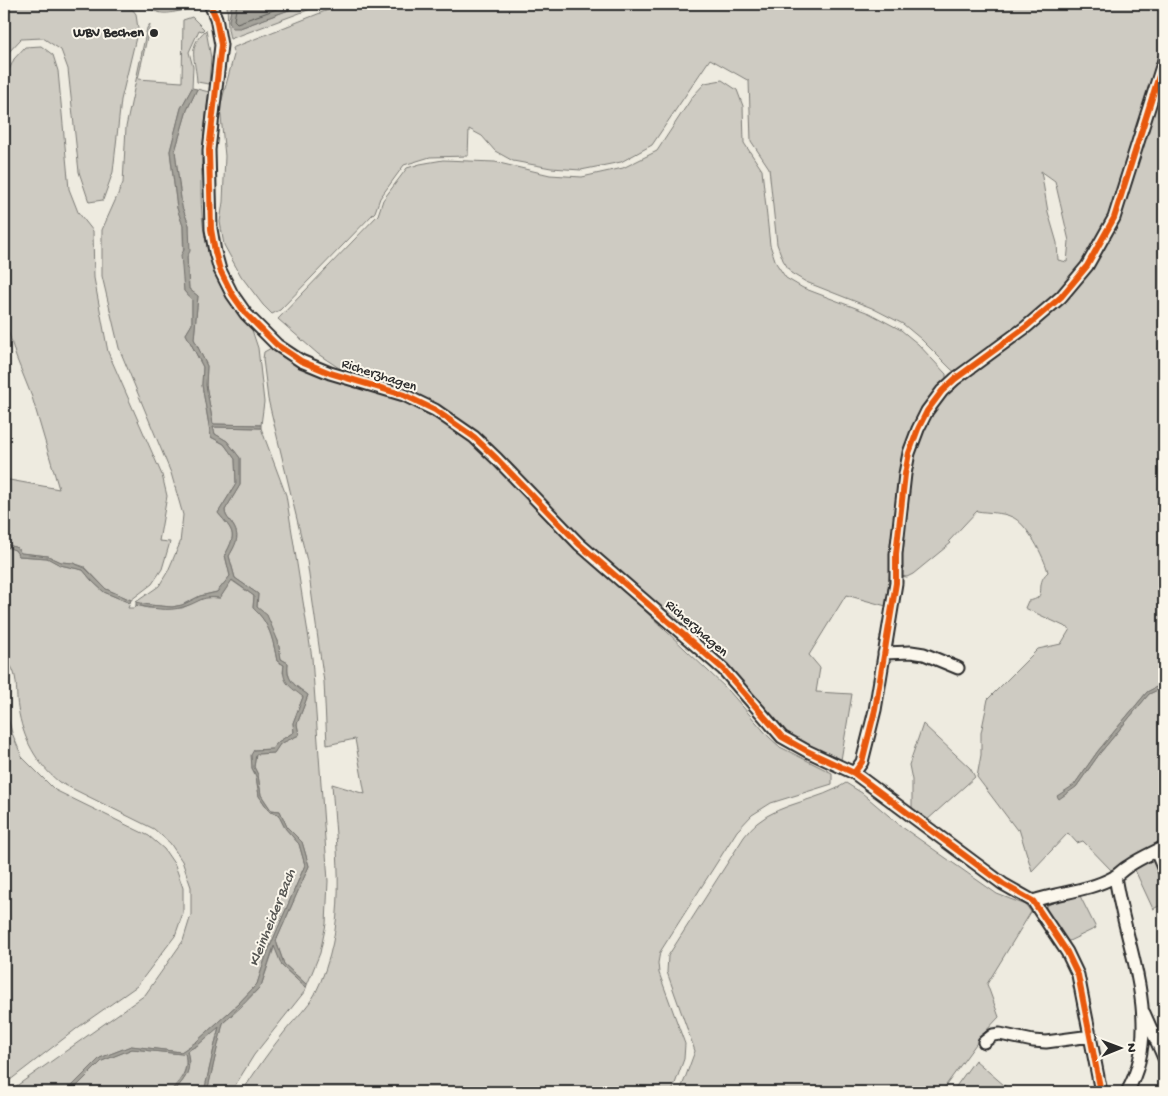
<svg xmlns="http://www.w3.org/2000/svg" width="1168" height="1096" viewBox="0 0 1168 1096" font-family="'Gochi Hand',sans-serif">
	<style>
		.green { fill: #cecbc2; stroke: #7c7b76; fill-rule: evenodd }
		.water { fill: #a4a29a; stroke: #74726e }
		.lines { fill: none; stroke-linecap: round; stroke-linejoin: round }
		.shore { stroke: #5b5b57; stroke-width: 1 }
		.minor-casing { stroke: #2b2b2b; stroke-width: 15 }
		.minor { stroke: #fbf7ec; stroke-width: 11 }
		.cycleway-casing { stroke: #fbf7ec; stroke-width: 9 }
		.cycleway { stroke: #e8590c; stroke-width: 6 }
		.poi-dot { fill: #2b2b2b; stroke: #fbf7ec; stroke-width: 2 }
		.labels { text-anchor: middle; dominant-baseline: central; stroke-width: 4; stroke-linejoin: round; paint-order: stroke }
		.poi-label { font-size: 14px; font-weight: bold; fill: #2b2b2b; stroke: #fbf7ec; text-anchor: end }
		.street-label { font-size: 14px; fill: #2b2b2b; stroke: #fbf7ec }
		.water-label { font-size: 15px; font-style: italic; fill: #555552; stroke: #fbf7ec }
	</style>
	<rect width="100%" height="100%" fill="#eeebe0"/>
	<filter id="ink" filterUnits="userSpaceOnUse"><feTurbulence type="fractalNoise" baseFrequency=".02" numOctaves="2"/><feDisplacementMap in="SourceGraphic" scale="10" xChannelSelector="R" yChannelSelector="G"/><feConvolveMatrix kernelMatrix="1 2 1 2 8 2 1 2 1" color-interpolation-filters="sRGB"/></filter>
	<g filter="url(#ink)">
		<path class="green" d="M4 4H120L133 10 136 14 138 29 121 100 113 172 103 200 89 202 79 172 68 69 61 50 43 38 21 39 7 54 4 61Z
			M142 4H165L183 7 185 10C165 14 160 16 142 4Z
			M227 4H232L229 21 240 28 305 4H324L230 39 228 29Z
			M343 4H1164V50L1152 82 1110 216 1078 273 1042 309 956 373 951 369 921 339 903 324 872 308 806 282 791 273 783 260 777 244 769 168 751 141 749 81 710 59 652 145 621 162 581 170 551 168 513 161 495 151 482 136 469 129 468 156 430 157 404 165 380 198 375 212 280 310 272 314 263 305 241 276 224 245 220 222 223 202 225 156 220 107 234 55 232 48ZM1041 171 1055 181 1069 241 1067 262 1058 260 1057 243 1048 212Z
			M192 17 204 29 202 31 199 30 189 52 193 67 192 88 181 108 170 151 177 208 183 226 184 291 192 300V324L186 334 203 367 202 385 211 437 224 444 235 459 236 484 218 513C234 532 237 533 225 555L230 576 217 592 200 596 182 605 172 607 149 605 136 602 159 586 168 571 180 543 183 515 171 473 119 348 102 276V230L123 183 126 127 147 28 150 24 138 79 182 82 183 20Z
			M206 30 211 58 209 84 197 82C196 60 186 47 206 30Z
			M41 46 53 55 58 71 69 189 78 212 93 231 94 278 108 352 162 475 167 496 159 541 170 542 162 569 152 584 131 600 106 589 85 567 73 563 61 562 48 556 20 553 17 548 4 543V479L59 489 32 397 16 357 4 317V81L14 59 25 47Z
			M1164 72V683L1147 692 1098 751 1074 785 1076 787 1100 753 1149 694 1164 687V842L1111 870 1083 841 1077 843 1068 833 1032 871 1019 829 1017 830 977 777 981 755V733L988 699 1038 649 1061 644 1070 629 1025 608 1028 601C1050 598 1033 585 1048 572 1044 557 1027 523 1012 517 1002 512 988 513 977 511L949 541 951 543 913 574 907 577 900 576 898 570 912 463 923 426 952 388 1086 275 1113 232Z
			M722 80 737 90 743 106 744 143 762 170 770 245 776 263 786 278 803 288 869 313 901 330 918 344 946 374V379L924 409 900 473 886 606 846 595 809 655 820 668 816 692 852 694 841 760 798 741 784 732 757 697 712 651 572 529 510 462 480 435 455 416 428 400 392 383 339 368 318 354 278 319 378 215 383 200 407 168 420 164 443 160 495 162 550 175 582 177 623 168 657 151 693 96 705 83Z
			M197 89 209 92C202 145 193 218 214 269 222 287 240 309 251 327L258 348 264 402 261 425 213 424 206 385 207 366 194 339 198 296 189 289 187 257 189 225 182 207 175 151 187 110Z
			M273 347 321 375 403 401 448 426 470 442 489 459 546 520 577 550 642 608 729 691 769 737 780 747 832 773V784L771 803 752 815 737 831 660 952 658 963 659 973 685 1044 684 1059 672 1092H242C256 1070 270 1050 286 1030 295 1019 308 1007 315 994 349 927 337 856 332 784L365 794 355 739 327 745 324 682 307 561 268 399 263 359 264 352Z
			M213 427 261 428 286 495 312 658 328 881 326 924 320 953 307 985 284 964 276 941 309 866 302 842 287 827 280 811 271 810 261 795 258 775 254 767 256 754 274 753 280 744 299 735 297 724 308 695C295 685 286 681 288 663L281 659 278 641 257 607 258 594 235 578 229 556C237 542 241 535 230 521 227 517 225 515 225 510L240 485V458L227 441 215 434Z
			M4 546 15 550 19 556 48 558 60 565 83 570 92 581 104 592 130 603 128 608H135L136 605 148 608H182L206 597 220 598 231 580 254 596 253 608C270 623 273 640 277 661L284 665 283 673 303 697 293 723 294 732 278 742 272 749 254 750 252 768 256 776 259 796 270 812 278 814 285 828 299 844 305 865 266 956 257 984 238 1004 196 1042 181 1052 131 1046 100 1058 66 1092H19L15 1087 145 995 183 941 191 915V887L182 861 170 843 154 829 59 782C36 763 23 739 18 708 15 689 20 672 4 658Z
			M4 673 7 687 6 710 12 733 22 757 55 790 149 836 164 849 175 865 183 888V913L175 936 137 986 80 1026 5 1084 4 1083Z
			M923 724 970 768 975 777 926 821 912 810V780L909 765Z
			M846 783 862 793 902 827 997 894 1026 905 1031 912 987 984 999 1017 984 1033 941 1092H680L695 1051 667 972 668 956 744 837C748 832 752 827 757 823 782 802 819 801 846 783Z
			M1151 859 1158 864 1164 878V900L1161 905 1153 909 1134 868Z
			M1080 896 1096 928 1065 943 1046 912V906L1061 899Z
			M275 945 282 966 306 988 305 991 254 1055 231 1092H207L223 1023 241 1007 261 986Z
			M219 1026 204 1092H173C186 1078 192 1070 187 1051L198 1045Z
			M132 1049 182 1054 185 1053C189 1071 181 1079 170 1092H71L102 1061Z
			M975 1060 1012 1092H952Z"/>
		<path class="water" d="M232 4H305L240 28H232L229 21Z
			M192 88 197 89 187 110 175 151 182 207 189 225 190 251 187 257 189 289 198 296 194 339 207 366 206 385 213 424 261 425V428L213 427 215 434 227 441 240 458V485L225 510C225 515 227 517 230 521 241 535 237 542 229 556L235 578 258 594 257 607 267 615 278 641 281 659 288 663C286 681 294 685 308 695L297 724 299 735 280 744 274 753 256 754 254 767 258 775 261 795 271 810 280 811 287 827 302 842 309 866 276 941 284 964 307 985 306 988 282 966 274 946 261 986 223 1023 207 1092H204L219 1027 198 1045 187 1051C192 1071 186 1078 173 1092H170C181 1079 190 1071 185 1053L182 1054 132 1049 102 1061 71 1092H66L100 1058 131 1046 181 1052 196 1042 238 1004 257 984 266 956 305 865 299 844 285 828 278 814 270 812 259 796 256 776 252 768 251 755 254 750 272 749 278 742 294 732 293 723 303 697C291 687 281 683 284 665L277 661C273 640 270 623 253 608L254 596 232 580 220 598C199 596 201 602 183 607 169 612 150 608 136 605V602L149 605 172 607 182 605 200 596 217 592 230 576 225 555C237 533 234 532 218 513L236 484 235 459 224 444 211 437 202 385 203 367 186 334 192 324V300L184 291 181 255 184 250 183 226 177 208 170 151 181 108Z
			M4 543 17 548 21 553 48 556 61 562 73 563 85 568 106 589 131 600 130 603 104 592 92 581 83 570 60 565 47 558 19 556 15 550 4 546Z
			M1164 683V687L1149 694 1100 753 1076 787 1059 799 1057 796 1074 785 1098 751 1147 692Z"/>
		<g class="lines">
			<path class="shore" d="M237 4 234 20 237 23 291 4"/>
			<defs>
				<path id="minor" d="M210 4 216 18 221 45 209 150 211 229 215 252 220 270 232 294 246 314 277 345 301 361 330 373 404 395 435 410 474 437 497 459 579 544 723 669 782 737 807 751 854 773 1003 884 1033 901 1067 952 1078 975 1101 1092
					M884 653 911 652 924 654 958 668
					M854 773 862 762 875 710 896 583V554L905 474 909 453 918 429 927 411 942 391 955 379 1026 327 1061 297 1087 266 1114 218 1164 60
					M1156 851 1164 870
					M1115 876C1125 946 1165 1025 1127 1092
					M1033 901C1060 892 1089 891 1114 877 1119 874 1122 870 1127 867 1138 859 1152 853 1164 847
					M1144 1013 1164 1058
					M984 1042 993 1035 1000 1034 1033 1041 1046 1042 1091 1036"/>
			</defs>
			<use href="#minor" class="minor-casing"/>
			<use href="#minor" class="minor"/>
			<defs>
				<path id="cycleway" d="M210 4 216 18 221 45 209 150 211 229 215 252 220 270 232 294 246 314 277 345 301 361 330 373 404 395 435 410 474 437 497 459 579 544 723 669 782 737 807 751 854 773 1003 884 1033 901 1067 952 1078 975 1101 1092
					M854 773 862 762 875 710 896 583V554L905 474 909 453 918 429 927 411 942 391 955 379 1026 327 1061 297 1087 266 1114 218 1164 60"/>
			</defs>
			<use href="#cycleway" class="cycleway-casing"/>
			<use href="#cycleway" class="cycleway"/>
		</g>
	</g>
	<circle class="poi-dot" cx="154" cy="33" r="5"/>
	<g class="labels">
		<g class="poi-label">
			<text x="144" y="33">WBV Bechen</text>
		</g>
		<g class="street-label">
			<text transform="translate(379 376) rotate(18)">Richerzhagen</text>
			<text transform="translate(696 629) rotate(41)">Richerzhagen</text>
		</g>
		<g class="water-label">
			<text transform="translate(273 918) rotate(-68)">Kleinheider Bach</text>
		</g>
	</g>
	<rect width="1168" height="1096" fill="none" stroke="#fbf7ec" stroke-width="20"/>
	<rect x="10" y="10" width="1148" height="1076" fill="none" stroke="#2b2b2b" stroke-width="2" filter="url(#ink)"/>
	<g transform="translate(1120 1048) rotate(89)" stroke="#fbf7ec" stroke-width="4" paint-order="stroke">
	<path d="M0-4L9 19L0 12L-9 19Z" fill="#2b2b2b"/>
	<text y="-8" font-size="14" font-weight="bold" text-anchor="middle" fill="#2b2b2b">N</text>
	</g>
</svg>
